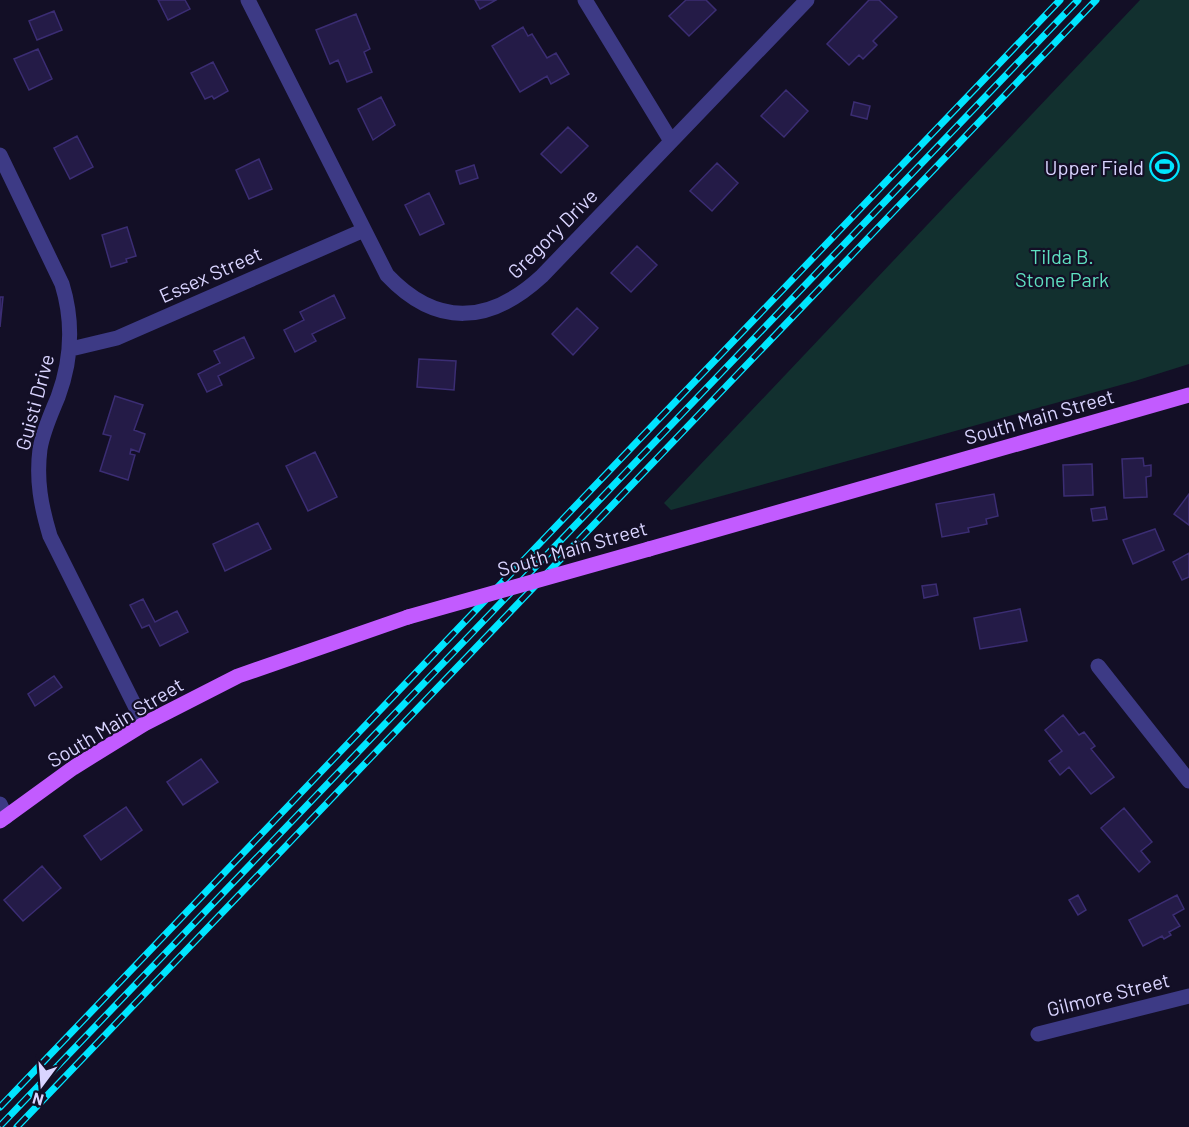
<svg xmlns="http://www.w3.org/2000/svg" width="1189" height="1127" viewBox="0 0 1189 1127" font-family="Barlow,sans-serif">
	<style>
		.green { fill: #12302f }
		.building { fill: #241b47; stroke: #3b2d73; stroke-width: 1.5 }
		.lines { fill: none; stroke-linecap: round; stroke-linejoin: round }
		.minor { stroke: #3d3a85; stroke-width: 15 }
		.major { stroke: #c25bff; stroke-width: 15 }
		.rail-casing { stroke: #00e5ff; stroke-width: 7 }
		.rail { stroke: #130f26; stroke-width: 4.5; stroke-dasharray: 14; stroke-linecap: butt }
		.major-bridge { stroke: #c25bff; stroke-width: 15 }
		.labels { text-anchor: middle; dominant-baseline: central; stroke-width: 4.5; stroke-linejoin: round; paint-order: stroke }
		.poi-label { font-size: 20px; fill: #d9d4ff; stroke: #130f26; text-anchor: end }
		.street-label { font-size: 20px; fill: #d9d4ff; stroke: #130f26 }
		.park-label { font-size: 20px; fill: #5fe0c0; stroke: #130f26 }
	</style>
	<rect width="100%" height="100%" fill="#130f26"/>
	<path class="green" d="M1140 0H1189V364L1135 381 671 510 664 503Z"/>
	<path class="building" d="M158 0H185L190 9 168 20Z
		M475 0H496L480 9Z
		M686 0H706L716 10 689 36 669 16Z
		M869 0H879L897 17 873 41 877 45 863 59 859 55 849 65 827 44Z
		M54 11 62 30 37 40 29 21Z
		M356 14 370 49 364 52 372 72 347 82 338 60 330 64 316 30Z
		M523 27 528 36 532 34 547 58 556 53 569 74 551 84 547 76 520 92 492 46Z
		M38 49 52 79 29 90 14 59Z
		M213 62 228 91 214 99 212 96 205 99 191 73Z
		M786 90 808 111 784 137 761 116Z
		M381 97 395 125 373 140 358 109Z
		M854 102 870 106 867 119 851 115Z
		M568 127 588 146 561 173 541 154Z
		M77 136 93 167 70 179 54 148Z
		M259 159 272 189 249 199 236 170Z
		M717 163 738 183 712 211 690 191Z
		M474 165 478 178 460 184 456 171Z
		M429 193 444 224 420 235 405 205Z
		M127 227 136 256 126 259 127 262 111 267 102 235Z
		M637 246 657 265 631 292 611 273Z
		M334 295 345 318 312 334 316 341 295 352 284 330 304 320 300 312Z
		M0 297H3L0 327Z
		M577 308 598 328 573 355 552 334Z
		M244 337 254 358 218 376 222 385 207 392 198 374 220 363 214 351Z
		M419 359 456 361 454 390 417 387Z
		M115 396 143 405 134 430 145 434 139 452 131 449 130 454 135 455 128 480 100 471 111 436 103 434Z
		M315 452 337 497 308 511 286 466Z
		M1143 458 1144 466 1151 465V476L1146 477 1147 497 1124 498 1122 459Z
		M1092 464 1093 495 1064 496 1063 465Z
		M994 494 998 516 986 519 987 524 968 528 969 532 942 537 936 504Z
		M1189 494V525L1174 514Z
		M1105 507 1107 519 1093 521 1091 509Z
		M258 523 271 549 225 571 213 544Z
		M1155 529 1164 550 1133 564 1123 540Z
		M1189 553V577L1182 580 1173 562Z
		M936 584 938 595 924 598 922 586Z
		M143 599 155 622 177 611 188 632 160 646 149 625 142 628 130 605Z
		M1020 609 1027 641 980 649 974 618Z
		M54 676 62 687 35 706 28 694Z
		M1063 715 1079 735 1084 732 1095 746 1091 749 1114 777 1091 794 1069 767 1060 775 1049 761 1062 751 1045 730Z
		M201 759 218 782 183 805 167 782Z
		M126 807 142 830 101 860 84 836Z
		M1124 808 1152 842 1141 851 1150 862 1139 872 1101 828Z
		M42 866 61 888 23 921 4 900Z
		M1078 895 1086 910 1078 915 1069 900Z
		M1177 895 1184 909 1173 915 1180 926 1169 932 1171 935 1164 939 1162 936 1143 946 1129 920Z"/>
	<g class="lines">
		<path class="minor" d="M248 0 387 275C437 328 490 324 542 276L807 0
			M585 0 671 141
			M0 155 62 284C74 323 72 359 58 397 51 414 43 431 40 449 36 480 41 506 50 536L144 724
			M71 349 117 338 364 230
			M1098 666 1189 781
			M0 804 6 817
			M1038 1034 1189 996"/>
		<path class="major" d="M649 549 1189 395
			M0 821 73 768 144 724 238 676 408 617"/>
		<defs>
			<path id="rail" d="M0 1107 1060 0
				M0 1126 1078 0
				M17 1127 1096 0"/>
		</defs>
		<use href="#rail" class="rail-casing"/>
		<use href="#rail" class="rail"/>
		<path class="major-bridge" d="M408 617 649 549"/>
	</g>
	<defs>
		<symbol id="stadium-ring" viewBox="-11 -11 22 22"><circle r="9.5" fill="#130f26" stroke="#00e5ff" stroke-width="1.5"/><path d="M0-5a6.5 5 0 1 0 0 10a6.5 5 0 1 0 0-10ZM-3.5-1.8h7v3.6h-7Z" fill="#00e5ff"/></symbol>
	</defs>
	<g fill-rule="evenodd">
		<use href="#stadium-ring" x="1148" y="150" width="33" height="33"/>
	</g>
	<g class="labels">
		<g class="poi-label">
			<text x="1144" y="167">Upper Field</text>
		</g>
		<g class="street-label">
			<text transform="translate(552 233) rotate(-45)">Gregory Drive</text>
			<text transform="translate(210 274) rotate(-24)">Essex Street</text>
			<text transform="translate(34 402) rotate(-75)">Guisti Drive</text>
			<text transform="translate(1039 416) rotate(-16)">South Main Street</text>
			<text transform="translate(572 548) rotate(-16)">South Main Street</text>
			<text transform="translate(115 722) rotate(-31)">South Main Street</text>
			<text transform="translate(1108 994) rotate(-14)">Gilmore Street</text>
		</g>
		<g class="park-label">
			<text x="1062" y="256">Tilda B.<tspan x="1062" dy="23">Stone Park</tspan></text>
		</g>
	</g>
	<g transform="translate(42 1085) rotate(196)" stroke="#130f26" stroke-width="4.5" paint-order="stroke">
	<path d="M0-4.5L10 22L0 15L-10 22Z" fill="#d9d4ff"/>
	<text y="-9" font-size="16" font-weight="bold" text-anchor="middle" fill="#d9d4ff">N</text>
	</g>
</svg>
